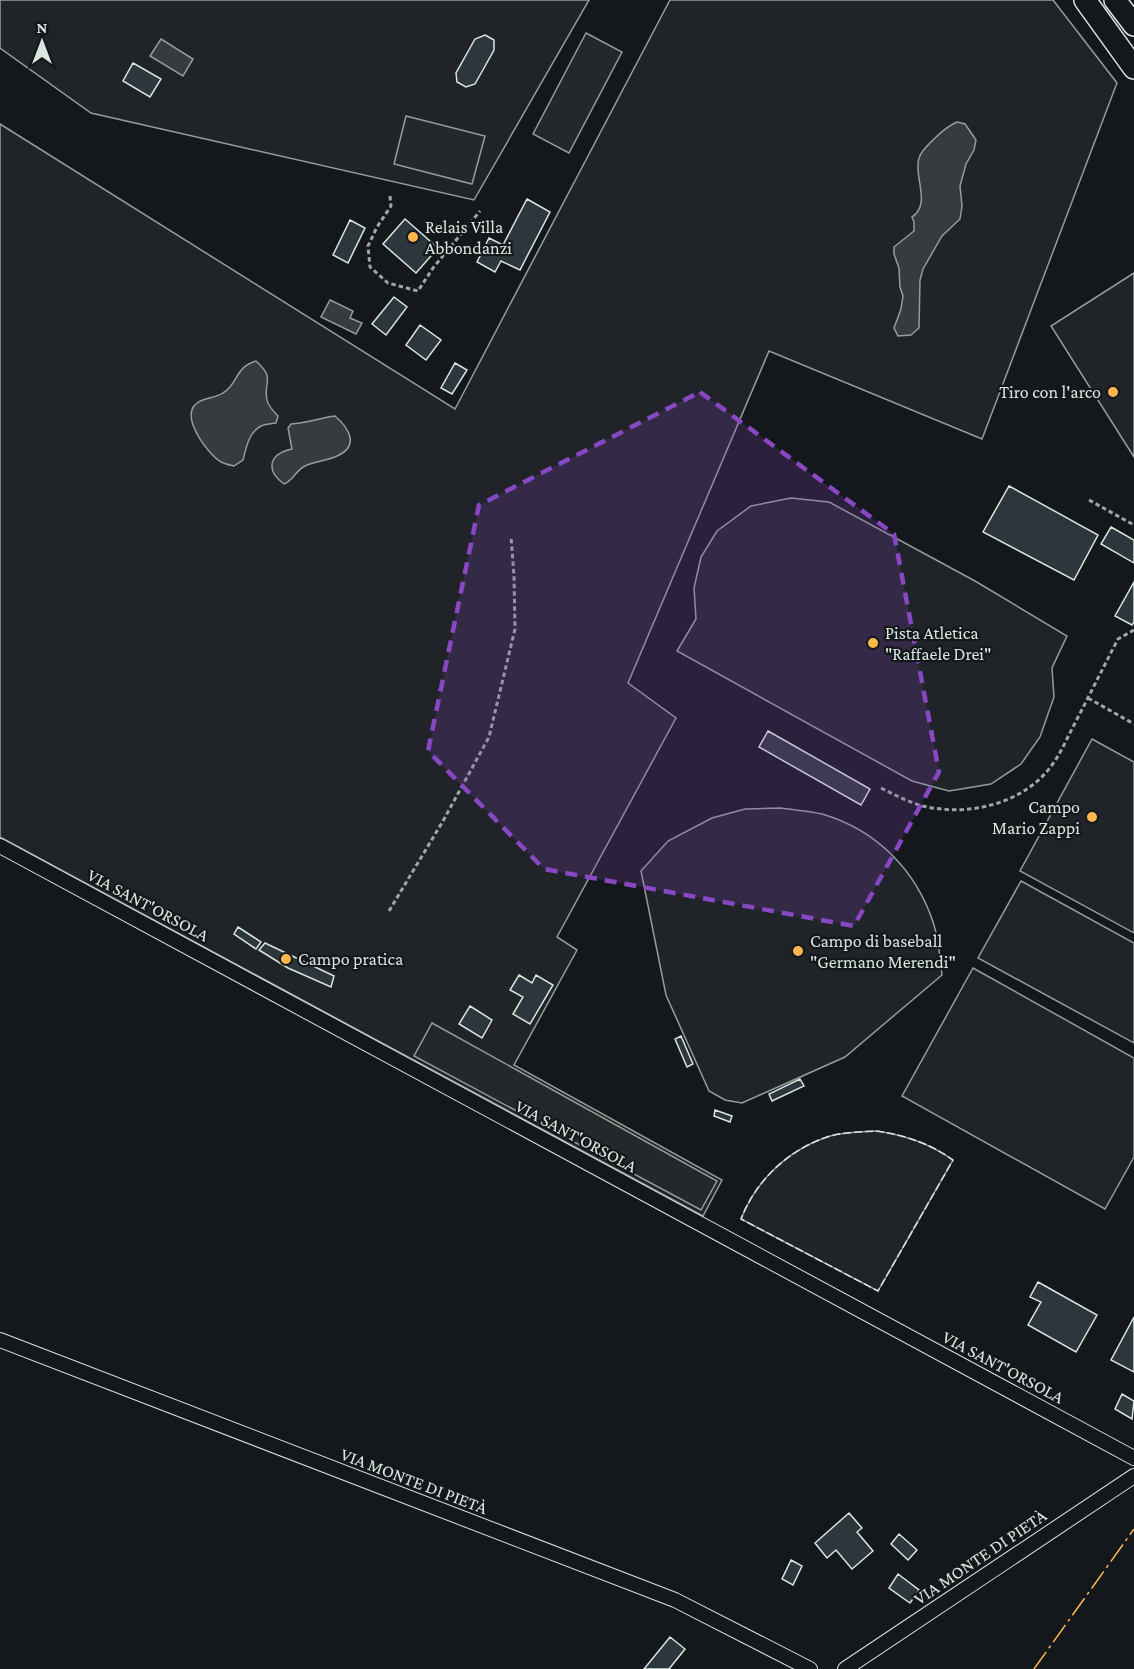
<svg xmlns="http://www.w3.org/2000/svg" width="1134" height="1669" viewBox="0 0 1134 1669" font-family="'Crimson Pro',serif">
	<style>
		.green { fill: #202428; stroke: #939e99; stroke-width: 1.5 }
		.parking { fill: #24282b; stroke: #939e99; stroke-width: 1.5 }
		.water { fill: #363b3e; stroke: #939e99; stroke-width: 1.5 }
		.building { fill: #2c363c; stroke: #d8e6dc; stroke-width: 1.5 }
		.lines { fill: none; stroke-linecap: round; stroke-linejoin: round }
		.minor-casing { stroke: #d8e6dc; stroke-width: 16 }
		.primary-casing { stroke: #d8e6dc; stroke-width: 24 }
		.path { stroke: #9da8a2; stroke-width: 3; stroke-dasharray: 4.5 3; stroke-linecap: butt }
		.minor { stroke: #14181c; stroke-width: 14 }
		.primary { stroke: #14181c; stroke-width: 21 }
		.fence { stroke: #d8e6dc; stroke-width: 1.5; stroke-dasharray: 8 3; stroke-linecap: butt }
		.power { stroke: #ffb74d; stroke-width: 1.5; stroke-dasharray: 21 4.5 3 4.5; stroke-linecap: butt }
		.marked { fill: #8948c3; fill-opacity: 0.2; stroke: #8948c3; stroke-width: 4.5; stroke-dasharray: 12 8; stroke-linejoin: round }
		.poi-dot { fill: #ffb74d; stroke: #14181c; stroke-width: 2 }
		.labels { text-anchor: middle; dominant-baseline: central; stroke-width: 4.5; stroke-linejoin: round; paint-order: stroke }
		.poi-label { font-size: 18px; fill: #d8e6dc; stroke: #14181c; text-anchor: start }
		.street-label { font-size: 18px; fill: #d8e6dc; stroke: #14181c }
	</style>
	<rect width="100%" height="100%" fill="#14181c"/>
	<path class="green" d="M0 0H589L474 200 91 113 0 48Z
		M670 0H1053L1117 83 982 439 769 351 628 683 676 718 557 937 577 950 514 1065 722 1180 703 1216 0 837V124L455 409Z
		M1134 273V457L1051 326Z
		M791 498 829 502 975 581 1067 636 1052 668 1054 697 1040 737 1021 764 991 784 949 791 912 781 677 651 696 619 694 588 701 557 717 531 751 506Z
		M1092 739 1134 762V933L1020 871Z
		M781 808C794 810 809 811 822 814 877 830 917 871 934 925 939 941 940 959 942 975L845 1057 742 1103 725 1100 709 1091 666 995 641 871 668 841 712 818 745 809Z
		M1021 881 1134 943V1043L978 958Z
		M973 968 1134 1058V1157L1105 1209 902 1096Z
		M876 1131C905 1135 929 1143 953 1160L878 1291 741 1219C756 1180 789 1149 830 1136 845 1132 861 1132 876 1131Z"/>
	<path class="parking" d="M586 33 622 52 569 153 533 134Z
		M406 116 485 136 472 184 394 164Z
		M432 1023 717 1181 701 1210 414 1056Z"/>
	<path class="water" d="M161 39 193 59 183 76 150 56Z
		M957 122 965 124 976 140 974 150 966 164 960 186 962 206 960 219 942 236 923 269 920 280 919 328 911 335 898 336 894 328 901 309 903 296 900 287 899 268 894 254V247L914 231V222L912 217C932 204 913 176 919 158 921 151 929 144 934 139 941 132 948 126 957 122Z
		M330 300 353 311 350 318 362 323 356 334 321 317Z
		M256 361C276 379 263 381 267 400 268 406 274 412 278 416L276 423C271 424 265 424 261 426 249 432 246 448 243 460L234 466C230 465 225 464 221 462 208 454 183 421 194 406 201 397 214 399 223 393 239 383 234 368 256 361Z
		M335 416C349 428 360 446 337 456 327 461 315 461 305 466 296 470 293 481 284 484 265 470 269 454 292 449L288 428 291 424C306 423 320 418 335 416Z"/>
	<path class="building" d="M485 35 494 40V50L475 84 466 87 457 82 456 73 475 39Z
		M133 63 161 79 150 97 123 81Z
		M527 199 550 212 520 270 501 261 495 272 477 262 489 238 503 245Z
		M405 219 438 248 416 273 383 244Z
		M350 220 365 228 348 263 333 255Z
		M394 297 407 307 386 335 372 324Z
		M420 325 441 340 426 360 406 345Z
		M455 363 467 370 452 394 441 388Z
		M1009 486 1098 535 1074 580 983 532Z
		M1111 527 1134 540V563L1101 544Z
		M1134 582V622L1132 625 1115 616Z
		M768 731 870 789 861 805 759 747Z
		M238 927 261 942 256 949 234 934Z
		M265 943 334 976 331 987 288 968 259 950Z
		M519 975 532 983 536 975 553 985 530 1024 513 1014 523 997 510 990Z
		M470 1006 492 1020 482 1038 459 1024Z
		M681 1036 693 1064 687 1067 675 1039Z
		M800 1079 804 1086 772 1101 769 1094Z
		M715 1110 732 1116 730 1122 714 1116Z
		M1038 1282 1097 1315 1076 1352 1028 1325 1041 1302 1030 1297Z
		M1134 1317V1372L1111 1360Z
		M1122 1394 1134 1401 1132 1419 1115 1409Z
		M849 1513 862 1528 857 1532 873 1551 852 1569 836 1550 827 1558 815 1543Z
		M899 1534 917 1550 908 1560 891 1544Z
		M791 1560 802 1566 793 1585 782 1579Z
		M898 1574 919 1590 910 1603 889 1588Z
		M670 1637 685 1649 669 1669H644Z"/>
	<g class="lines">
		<defs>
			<path id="minor" d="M0 846 1134 1458
				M0 1340 675 1600 810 1669
				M845 1669 1134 1476"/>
			<path id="primary" d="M1085 0 1134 68
				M1115 0 1134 25"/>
		</defs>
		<use href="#minor" class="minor-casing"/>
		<use href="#primary" class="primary-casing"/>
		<path class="path" d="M390 196 391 206 377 227 368 246 370 267 388 283 418 291 433 268 480 211
			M1089 500 1134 525
			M1088 698 1134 724
			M881 788C895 795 908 802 923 806 968 817 1024 804 1052 765 1061 753 1067 738 1074 725 1089 696 1103 668 1118 639L1134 630
			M389 911 443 821 489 737 515 629 514 576 511 536"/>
		<use href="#minor" class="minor"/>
		<use href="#primary" class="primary"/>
		<path class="fence" d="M876 1131C905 1135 929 1143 953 1160L878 1291 741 1219C756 1180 789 1149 830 1136 845 1132 861 1132 876 1131Z"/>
		<path class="power" d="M1034 1669 1134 1529"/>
	</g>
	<path class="marked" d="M700 392 894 534 939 772 854 926 544 869 428 751 479 505Z"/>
	<g class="poi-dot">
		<circle cx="413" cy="237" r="6"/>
		<circle cx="1113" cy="392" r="6"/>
		<circle cx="873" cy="643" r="6"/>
		<circle cx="1092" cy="817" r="6"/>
		<circle cx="798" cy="951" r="6"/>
		<circle cx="286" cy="959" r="6"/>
	</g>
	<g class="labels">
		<g class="poi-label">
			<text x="425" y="227">Relais Villa<tspan x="425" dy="21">Abbondanzi</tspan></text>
			<text x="1101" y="392" text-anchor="end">Tiro con l'arco</text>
			<text x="885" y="633">Pista Atletica<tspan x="885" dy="21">"Raffaele Drei"</tspan></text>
			<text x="1080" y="807" text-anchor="end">Campo<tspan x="1080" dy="21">Mario Zappi</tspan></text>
			<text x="810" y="941">Campo di baseball<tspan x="810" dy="21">"Germano Merendi"</tspan></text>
			<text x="298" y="959">Campo pratica</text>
		</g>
		<g class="street-label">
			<text transform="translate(148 905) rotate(28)">VIA SANT'ORSOLA</text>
			<text transform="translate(576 1136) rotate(28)">VIA SANT'ORSOLA</text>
			<text transform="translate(1003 1367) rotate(28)">VIA SANT'ORSOLA</text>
			<text transform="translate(414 1481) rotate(21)">VIA MONTE DI PIETÀ</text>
			<text transform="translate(980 1557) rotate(-34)">VIA MONTE DI PIETÀ</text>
		</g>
	</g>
	<g transform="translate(42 42)" stroke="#14181c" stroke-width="4.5" paint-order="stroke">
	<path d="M0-4.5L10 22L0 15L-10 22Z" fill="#d8e6dc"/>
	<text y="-9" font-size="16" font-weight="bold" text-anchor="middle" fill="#d8e6dc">N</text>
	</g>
</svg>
